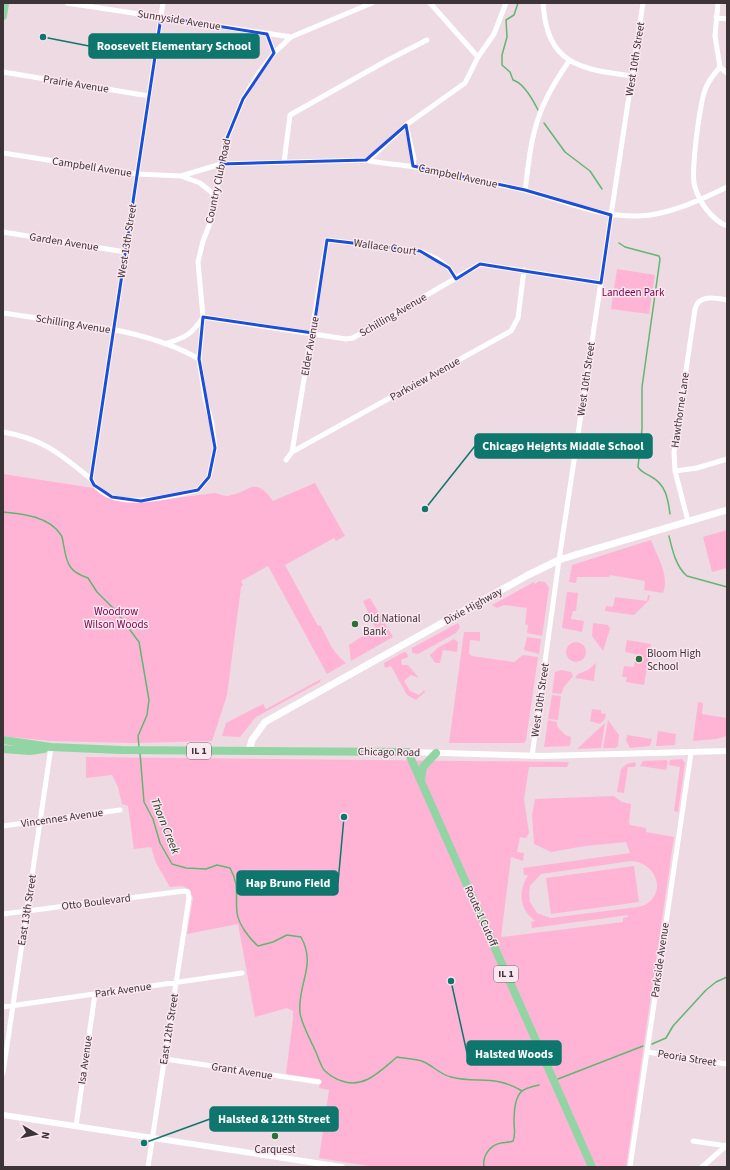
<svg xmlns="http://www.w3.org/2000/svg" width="730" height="1170" viewBox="0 0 730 1170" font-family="'Source Sans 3',sans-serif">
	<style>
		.green { fill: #ffb4d5; fill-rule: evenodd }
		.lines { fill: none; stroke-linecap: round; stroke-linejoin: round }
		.stream { stroke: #63b574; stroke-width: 1.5 }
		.minor { stroke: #fff; stroke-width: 5 }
		.tertiary { stroke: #fff; stroke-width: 6 }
		.secondary { stroke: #fff; stroke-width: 7 }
		.primary { stroke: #93d4a4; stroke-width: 8 }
		.marked { fill: none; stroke: #1d4ed8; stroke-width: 3; stroke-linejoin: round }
		.poi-dot { fill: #2a713d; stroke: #fbe7ef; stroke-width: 1.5 }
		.labels { text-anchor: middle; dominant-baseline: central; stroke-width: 3; stroke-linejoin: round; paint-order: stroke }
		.shield { fill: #fbe7ef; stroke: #756a6e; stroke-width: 1 }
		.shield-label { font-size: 10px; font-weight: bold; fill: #3c3437 }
		.street-label { font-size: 11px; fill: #3c3437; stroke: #fbe7ef }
		.park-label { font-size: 11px; fill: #76014a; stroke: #fbe7ef }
		.poi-label { font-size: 11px; fill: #3c3437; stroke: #fbe7ef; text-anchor: start }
		.water-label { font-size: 12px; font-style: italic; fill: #17391f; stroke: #fbe7ef }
		.leader { fill: none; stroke: #0f766e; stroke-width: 1.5 }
		.callout-dot { fill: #0f766e; stroke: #fbe7ef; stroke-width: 1.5 }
		.callout { fill: #0f766e; stroke: #0f766e; stroke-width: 1.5 }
		.callout-label { font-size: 12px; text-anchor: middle; font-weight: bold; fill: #fff }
	</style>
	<rect width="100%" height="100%" fill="#eedae2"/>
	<path class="green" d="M617 269 655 275 649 314 611 309Z
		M3 474 93 488 110 498 137 503 215 493C219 494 224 496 228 496 251 492 254 475 273 501L315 483 345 536 336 541 334 538 285 565 318 626 320 625C329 640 331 651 346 663L327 674 268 566 241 581 243 585 241 587 227 695 212 741 133 743 49 741 3 736Z
		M727 530V568L712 572 703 537Z
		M651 540C657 556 670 576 663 593L644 590 645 581 610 575 609 577H577L576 583 569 582 572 565Z
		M539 581 545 582 549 588 542 636 527 633 528 625 525 624 527 608 504 605 497 608 492 605 534 582 535 584Z
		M567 592 578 593 576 611H573L571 619 584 621 582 632 562 628Z
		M648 595H650L649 600 634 615 605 611 606 606 613 607 615 597 647 601Z
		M370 598 393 637 351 661 349 645 375 628 363 601Z
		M458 623 460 627 456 633 418 654 412 653V648Z
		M593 623 608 625 610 629 603 651 592 636Z
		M464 632H480V641L470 640 469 654 472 656 514 662 523 655 538 657 526 740 524 743H449Z
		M527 637 541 639 539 654 524 650Z
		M454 639 458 642 457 652 443 650 440 663H435L430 655 439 647Z
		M627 640 651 644 644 685 626 682 627 677H622L624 666 634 667 636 654 625 652Z
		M566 652a10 10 0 1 1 20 0a10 10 0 1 1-20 0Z
		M404 652 407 653 408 657 401 660 402 665H408L419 678 411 675 404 681 410 691 419 695 424 690 425 692 416 700 407 695 391 666 385 668 384 663Z
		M596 663 594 681 575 678 578 674 588 670Z
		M561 670 571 672 573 676 564 687 561 694 552 693 555 672Z
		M321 679 320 682 256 717 240 737 222 736 226 723 263 704 266 709Z
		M552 695 561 696 558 720 548 719Z
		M698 702 703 703 702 714 727 718V736L716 739 693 741Z
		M592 709 601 710V713L606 714 605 719 600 724 590 721Z
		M548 720 557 722V726L565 735 571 737 570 746 544 747Z
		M608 720 619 735 618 746 615 748H603Z
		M605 723 601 748 577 749Z
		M658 731 676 734 675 745 656 746Z
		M627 735 652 739 650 746 630 748 626 741Z
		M86 757 569 762 567 767H529L524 799 529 833 526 838 520 837 517 852 524 853 523 861 511 857 501 937 623 922V918L628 917V915L532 928 531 922 535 921C519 909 518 891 528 875H524L523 868 630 853 626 842 585 846 551 852 534 844 532 815 535 799 614 796 622 802 631 804 629 822 630 825 646 828V832L674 837 626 1167H375L319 1158 329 1090 319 1088 320 1079 286 1074 293 1019V1011L287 1008 255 1017 238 924 187 934 193 898 189 889 182 886 170 887 156 863 151 847 134 849 128 806 122 804 118 787 112 775 86 778ZM631 861C655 862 668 891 645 905L638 907 550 918 537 913 530 902 529 894 530 886 541 874Z
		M682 759 685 763 678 812 674 811 680 767 669 765 670 760Z
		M666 760 668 762 666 770 640 766 643 761Z
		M635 762 636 764 635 767H628L624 793 617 792 621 769 627 764Z
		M634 866 639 902 551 914 546 878Z"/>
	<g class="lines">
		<path class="stream" d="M518 3 514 15 506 20 507 37 502 55V65L510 72 513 80C524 83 533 100 538 110
			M544 123 565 152 590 171 602 189
			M619 243 625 247 659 256 660 259 642 387V429L638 467C641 472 645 473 650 476 666 484 668 499 670 514
			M3 512C23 514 49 516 61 535 63 538 63 543 64 547 67 565 70 572 88 578L97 592 115 610 139 642 149 700 147 715 138 736 139 747
			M669 536C672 549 676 567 687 576L727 587
			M140 753 144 802 153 819 160 843 172 864 186 868 206 869 217 865 230 868C240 886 235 894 237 913 239 925 249 938 258 946L273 942 287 935 301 937C317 966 297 984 300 1013 302 1025 310 1039 315 1050 318 1056 320 1064 324 1070 329 1075 335 1079 342 1081 364 1089 380 1071 397 1057 405 1059 417 1058 424 1062 433 1066 441 1075 451 1077 478 1084 494 1074 522 1091
			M652 1044 666 1038 673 1026 706 990 716 982 727 977
			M558 1079 643 1046
			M484 1167C482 1156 490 1145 501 1143 505 1142 508 1143 513 1141 516 1134 514 1129 514 1122 514 1114 515 1098 521 1092 525 1088 534 1086 539 1085"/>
		<path class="minor" d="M67 3 291 37
			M430 3 478 57
			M543 3C547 65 580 69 632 76
			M718 3 715 36 720 67C713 75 708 81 705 90 700 104 690 174 695 187 699 202 712 220 727 226
			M716 17 727 19
			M267 34 274 53
			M720 67 727 73
			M3 72 149 96
			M406 125 414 159 413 166
			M3 153 137 174 181 176 221 164 366 160C382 164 398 164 414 167 450 173 487 182 524 190 563 200 596 217 638 216 669 215 700 200 727 187
			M366 160 374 155 406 125 465 83 478 57 494 34 506 3
			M284 162 290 115 386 61 427 40
			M181 176 200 183 216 196
			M525 190C528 171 529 151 534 133 540 106 554 83 569 61
			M3 232 125 252
			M3 313C66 323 144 327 199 359
			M165 344C184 338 192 335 203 317L346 339 353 338 480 264 601 283
			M3 432C44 439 60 454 91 479 108 514 168 497 198 490L209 477 215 448 212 424 205 398 199 359 203 317 198 262 203 241 212 218 225 143 243 99 258 74 274 53 291 37 372 3
			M292 452 327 240 420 251 437 259 449 268 456 279
			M286 460 292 452 511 331 518 318 524 270
			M675 471 697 468 727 459
			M91 479 163 3
			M688 521 675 471 674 452 695 309C699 294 715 298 727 300
			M532 756 559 560 643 3
			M3 826 120 810
			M3 914 184 891 188 892 189 898 148 1167
			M3 1007 242 973
			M647 1052 727 1064
			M165 1059 319 1082
			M3 1073 51 747
			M76 1126 95 994
			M693 1141 727 1146
			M630 1167 691 753
			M702 1167 727 1145"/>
		<path class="tertiary" d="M408 752 542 756 727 751
			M3 1115 342 1167"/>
		<path class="secondary" d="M249 751 252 740 265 722 528 575 559 560 578 554 727 510"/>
		<path class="primary" d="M3 16 5 3
			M3 740 51 747 121 750 408 752 592 1167
			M3 749 30 751 44 749
			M421 780 423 767 436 753"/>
	</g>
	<path class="marked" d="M161 17 267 34 274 53 243 99 225 143 221 164 366 160 406 125 413 166 525 190 611 215 601 283 480 264 456 279 449 268 420 251 327 240 313 333 203 317 199 359 215 448 209 477 198 490 141 501 112 497 94 485 91 479Z"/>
	<g class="poi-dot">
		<circle cx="355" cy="624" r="4"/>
		<circle cx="639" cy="659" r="4"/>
		<circle cx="275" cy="1136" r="4"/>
	</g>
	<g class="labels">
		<g class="shield">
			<rect x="187" y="743" width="24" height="16" rx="3"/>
			<rect x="494" y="966" width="24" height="16" rx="3"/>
		</g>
		<g class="shield-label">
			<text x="199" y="751">IL 1</text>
			<text x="506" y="974">IL 1</text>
		</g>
		<g class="street-label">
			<text transform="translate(179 20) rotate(9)">Sunnyside Avenue</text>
			<text transform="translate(635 59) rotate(-81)">West 10th Street</text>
			<text transform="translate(76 84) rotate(9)">Prairie Avenue</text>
			<text transform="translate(92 167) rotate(9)">Campbell Avenue</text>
			<text transform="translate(458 176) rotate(12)">Campbell Avenue</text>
			<text transform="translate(218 181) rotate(-78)">Country Club Road</text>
			<text transform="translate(127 241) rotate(-81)">West 13th Street</text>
			<text transform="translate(64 242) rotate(9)">Garden Avenue</text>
			<text transform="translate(385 247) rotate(8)">Wallace Court</text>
			<text transform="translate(393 315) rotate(-30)">Schilling Avenue</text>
			<text transform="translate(73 324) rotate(9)">Schilling Avenue</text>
			<text transform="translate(310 346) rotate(-80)">Elder Avenue</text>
			<text transform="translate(425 379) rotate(-29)">Parkview Avenue</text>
			<text transform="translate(586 379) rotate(-82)">West 10th Street</text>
			<text transform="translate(680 410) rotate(-82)">Hawthorne Lane</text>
			<text transform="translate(473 606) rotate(-29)">Dixie Highway</text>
			<text transform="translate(540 700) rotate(-82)">West 10th Street</text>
			<text transform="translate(389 752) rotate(1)">Chicago Road</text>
			<text transform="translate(62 818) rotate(-8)">Vincennes Avenue</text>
			<text transform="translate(96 902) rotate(-7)">Otto Boulevard</text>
			<text transform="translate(27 910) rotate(-81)">East 13th Street</text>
			<text transform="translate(481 916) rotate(66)">Route 1 Cutoff</text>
			<text transform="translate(660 960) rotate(-82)">Parkside Avenue</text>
			<text transform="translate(123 990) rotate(-8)">Park Avenue</text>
			<text transform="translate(169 1029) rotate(-81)">East 12th Street</text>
			<text transform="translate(687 1058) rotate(9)">Peoria Street</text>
			<text transform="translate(85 1060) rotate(-82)">Isa Avenue</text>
			<text transform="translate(242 1071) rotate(9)">Grant Avenue</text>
		</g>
		<g class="park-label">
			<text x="633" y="292">Landeen Park</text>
			<text x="116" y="611">Woodrow<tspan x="116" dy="13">Wilson Woods</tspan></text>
		</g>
		<g class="poi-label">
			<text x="363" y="618">Old National<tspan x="363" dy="13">Bank</tspan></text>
			<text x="647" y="653">Bloom High<tspan x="647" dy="13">School</tspan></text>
			<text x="275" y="1149" text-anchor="middle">Carquest</text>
		</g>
		<g class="water-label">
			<text transform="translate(165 826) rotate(68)">Thorn Creek</text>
		</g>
	</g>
	<path class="leader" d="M43 37L89 46M425 509L475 446M344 817L338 883M451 981L467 1053M144 1143L210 1119"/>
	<g class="callout-dot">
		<circle cx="43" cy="37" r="4"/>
		<circle cx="425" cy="509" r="4"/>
		<circle cx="344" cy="817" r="4"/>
		<circle cx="451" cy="981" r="4"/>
		<circle cx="144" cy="1143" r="4"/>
	</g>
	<g class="callout">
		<rect x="89" y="34" width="170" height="24" rx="4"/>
		<rect x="475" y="434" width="177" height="24" rx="4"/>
		<rect x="237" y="871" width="101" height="24" rx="4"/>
		<rect x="467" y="1041" width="94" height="24" rx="4"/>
		<rect x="210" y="1107" width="128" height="24" rx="4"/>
	</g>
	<g class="callout-label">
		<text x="174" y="50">Roosevelt Elementary School</text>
		<text x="563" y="450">Chicago Heights Middle School</text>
		<text x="288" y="887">Hap Bruno Field</text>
		<text x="514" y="1058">Halsted Woods</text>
		<text x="274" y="1123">Halsted &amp; 12th Street</text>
	</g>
	<rect width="730" height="1170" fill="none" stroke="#3c3437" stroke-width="8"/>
	<g transform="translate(36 1134) rotate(99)" stroke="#fbe7ef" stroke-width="3" paint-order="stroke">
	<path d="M0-3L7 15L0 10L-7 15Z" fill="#3c3437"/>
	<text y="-6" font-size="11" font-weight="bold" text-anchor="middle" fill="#3c3437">N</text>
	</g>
</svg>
